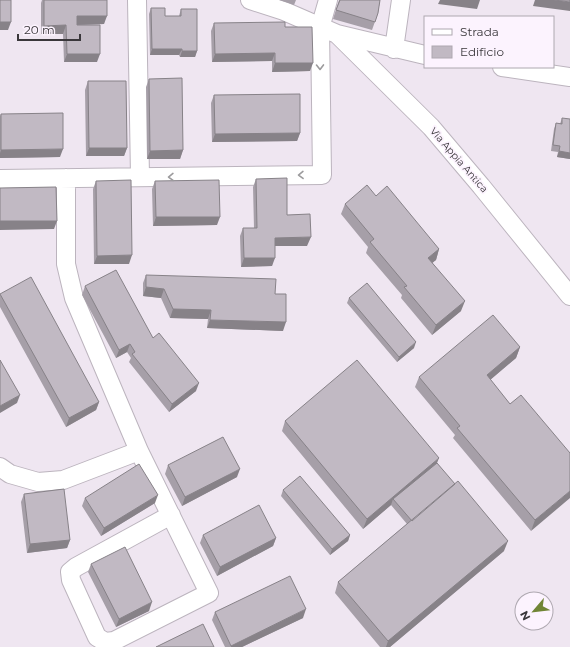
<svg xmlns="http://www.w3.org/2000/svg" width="570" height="647" viewBox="0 0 570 647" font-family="Montserrat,sans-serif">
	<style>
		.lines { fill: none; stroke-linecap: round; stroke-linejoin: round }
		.street-casing { stroke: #bcb4be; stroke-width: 20 }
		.street { stroke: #fff; stroke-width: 18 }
		.wall { fill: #a69fa8 }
		.shaded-wall { fill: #878288 }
		.building { fill: #c1b9c3; stroke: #878288 }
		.oneway { stroke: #9c9b9d }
		.labels { text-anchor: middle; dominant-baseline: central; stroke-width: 3.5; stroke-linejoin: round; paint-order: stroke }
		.street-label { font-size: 10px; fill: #3a373b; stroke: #fcf3fe }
	</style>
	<rect width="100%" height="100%" fill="#efe6f1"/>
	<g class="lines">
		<defs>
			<path id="street" d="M137 0 140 177
				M250 0 284 11 337 34 425 55
				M337 34 431 127 481 186 570 296
				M394 49 401 0
				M502 67 570 77
				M66 178V264L74 298 139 451 209 593 114 641 105 642 97 637 71 580 70 572 76 567 171 515
				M0 179 322 175 320 28 328 0
				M0 467 10 474 38 482 63 480 139 451"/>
		</defs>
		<use href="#street" class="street-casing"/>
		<use href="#street" class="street"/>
	</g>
	<path class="wall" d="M42 0H107L104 24 77 25 97 62H64L63 34H41V3Z
		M279 0H296L294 5Z
		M339 0H380L378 13 372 30 333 19Z
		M151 8 165 16H179L181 9 197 51 195 57H180L179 55H150L149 14Z
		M214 23 285 27 310 71 272 72V61L212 62 211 31Z
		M149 79 183 150 180 159H147L146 87Z
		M88 81 127 148 124 156H86L85 90Z
		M214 95 300 133 297 141 212 142 211 103Z
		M1 114 60 157 0 158V116Z
		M562 118 570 159 557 157 558 152 551 151 554 129 556 123 560 124Z
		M256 179 287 215 307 246H275L272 266 241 267 240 236 243 228H254L253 187Z
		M96 181 129 264H94L93 189Z
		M155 181 217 225 153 226 152 189Z
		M376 196 439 249 436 260 432 262 461 311 432 335 401 298 402 295 366 253 368 247 341 214 345 204Z
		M146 275 275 294 283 331 207 328 208 319 170 318 161 298 143 296V283Z
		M85 286 153 338 196 391 169 412 129 362 131 358 127 352 116 358 82 295Z
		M0 294 99 402 96 410 66 427 0 307Z
		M349 298 414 348 397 362 347 303Z
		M520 347 516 358 490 380 510 404 570 453 531 531 453 438 455 435 415 387 419 377Z
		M285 421 437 463 504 551 390 647H380L335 593 338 582 407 524 391 505 363 529 282 431Z
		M168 465 237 477 182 506 165 474Z
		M283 490 350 535 348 541 330 555 281 496Z
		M24 494 70 540 67 548 27 553 21 502Z
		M85 498 155 503 101 536 82 506Z
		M203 535 276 538 273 546 217 576 200 543Z
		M91 564 149 611 116 627 88 572Z
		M215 612 303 618 242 647H225L212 620Z"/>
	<path class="shaded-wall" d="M440 0H480L477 9 438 4Z
		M535 0H554L570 2V11L533 6Z
		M77 16H107L104 24 74 25Z
		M0 22H11L8 30H0Z
		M66 25 63 34H41L44 26Z
		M152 49H182L179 55H150Z
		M182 51H197L195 57H180Z
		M275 53 272 61 212 62 215 54Z
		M67 54H100L97 62H64Z
		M275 63H313L310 71 272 72Z
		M300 133 297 141 212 142 215 134Z
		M89 148H127L124 156H86Z
		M63 149 60 157 0 158V153L1 150Z
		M183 150 180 159H147L150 151Z
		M559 151 570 153V159L557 157Z
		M156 217H220L217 225 153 226Z
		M0 221H57L54 229 0 230Z
		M311 237 307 246H272L275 238Z
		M439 249 436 260 425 269 428 258Z
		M132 255 129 264H94L97 256Z
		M244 258H275L272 266 241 267Z
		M146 287 164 289 161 298 143 296Z
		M465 301 461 311 432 335 436 325Z
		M173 309 211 310 208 319 170 318Z
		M210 320 286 322 283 331 207 328Z
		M416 342 414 348 397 362 399 357Z
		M130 344 127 352 116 358 119 350Z
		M520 347 516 358 483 386 487 375Z
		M199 383 196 391 169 412 172 404Z
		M20 395 17 403 0 413V406Z
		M99 402 96 410 66 427 69 418Z
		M439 458 435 468 393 499 391 505 363 529 367 519Z
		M240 469 237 477 182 506 185 497Z
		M570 491V498L531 531 535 520Z
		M158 495 155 503 101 536 104 528Z
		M350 535 348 541 330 555 332 549Z
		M276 538 273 546 217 576 220 567Z
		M70 540 67 548 27 553 30 544Z
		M508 541 504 551 390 647H386L388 641Z
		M152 602 149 611 116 627 119 619Z
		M306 609 303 618 242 647H231V646Z"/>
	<path class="building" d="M0 0H11V22H0Z
		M44 0H107V16H77V25H100V54H67L66 25 44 26Z
		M340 0H380L378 13 375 22 336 10Z
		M554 0H570V2Z
		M151 8H165V16H181V9H197V51H182V49H152Z
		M285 22V27H312L313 63H275V53L215 54 214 23Z
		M182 78 183 150 150 151 149 79Z
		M88 81H126L127 148H89Z
		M300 94V133L215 134 214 95Z
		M63 113V149L1 150V114Z
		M562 118 570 119V153L559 151 560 146 553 145 556 123 562 124Z
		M287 178V215L310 214 311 237 275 238V258H244L243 228H257L256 179Z
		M131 180 132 255 97 256 96 181Z
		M219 180 220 217H156L155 181Z
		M367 185 376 196 387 186 439 249 428 258 465 301 436 325 404 287 407 286 370 242 374 239 345 204Z
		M56 187 57 221H0V188Z
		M116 270 153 338 159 333 199 383 172 404 132 354 135 352 130 344 119 350 85 286Z
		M146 275 276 279 275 294H286V322L210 320 211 310 173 309 164 289 146 287Z
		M31 277 99 402 69 418 0 294Z
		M367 283 416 342 399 357 349 298Z
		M493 315 520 347 487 375 510 404 521 395 570 453V491L535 520 457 428 460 426 419 377Z
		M0 360 20 395 0 406Z
		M357 360 439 458 367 519 285 421Z
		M223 437 240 469 185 497 168 465Z
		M437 463 455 484 412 521 393 499Z
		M139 464 158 495 104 528 85 498Z
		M300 476 350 535 332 549 283 490Z
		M458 481 508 541 388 641 338 582Z
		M64 489 70 540 30 544 24 494Z
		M259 505 276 538 220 567 203 535Z
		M125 547 152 602 119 619 91 564Z
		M290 576 306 609 231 646 215 612Z
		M203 624 214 647H156Z"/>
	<defs><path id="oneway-chevron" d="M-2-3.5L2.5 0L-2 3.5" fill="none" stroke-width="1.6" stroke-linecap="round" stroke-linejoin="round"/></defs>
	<g class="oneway">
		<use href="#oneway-chevron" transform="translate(320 67) rotate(89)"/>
		<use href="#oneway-chevron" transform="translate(301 175) rotate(179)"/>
		<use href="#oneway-chevron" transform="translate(171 177) rotate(179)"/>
	</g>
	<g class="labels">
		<g class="street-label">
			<text transform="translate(459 160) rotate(49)">Via Appia Antica</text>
		</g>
	</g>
	<rect x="424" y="16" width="130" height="52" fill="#fcf3fe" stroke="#aea8b0"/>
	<rect x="432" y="29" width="20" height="6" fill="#ffffff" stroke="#aea8b0"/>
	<text x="460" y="36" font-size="12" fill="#3a373b">Strada</text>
	<rect x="432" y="46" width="20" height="12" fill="#c1b9c3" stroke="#aea8b0"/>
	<text x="460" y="56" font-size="12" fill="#3a373b">Edificio</text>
	<g transform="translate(534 611) rotate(242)"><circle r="19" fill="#fcf3fe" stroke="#aea8b0"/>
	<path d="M0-3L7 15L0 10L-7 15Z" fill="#718536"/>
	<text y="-6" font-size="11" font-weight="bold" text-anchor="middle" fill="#3a373b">N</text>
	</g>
	<path d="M18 34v6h62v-6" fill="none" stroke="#3a373b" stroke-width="2"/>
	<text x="24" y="34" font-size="12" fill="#3a373b" stroke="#fcf3fe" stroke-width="3" paint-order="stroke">20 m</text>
</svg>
